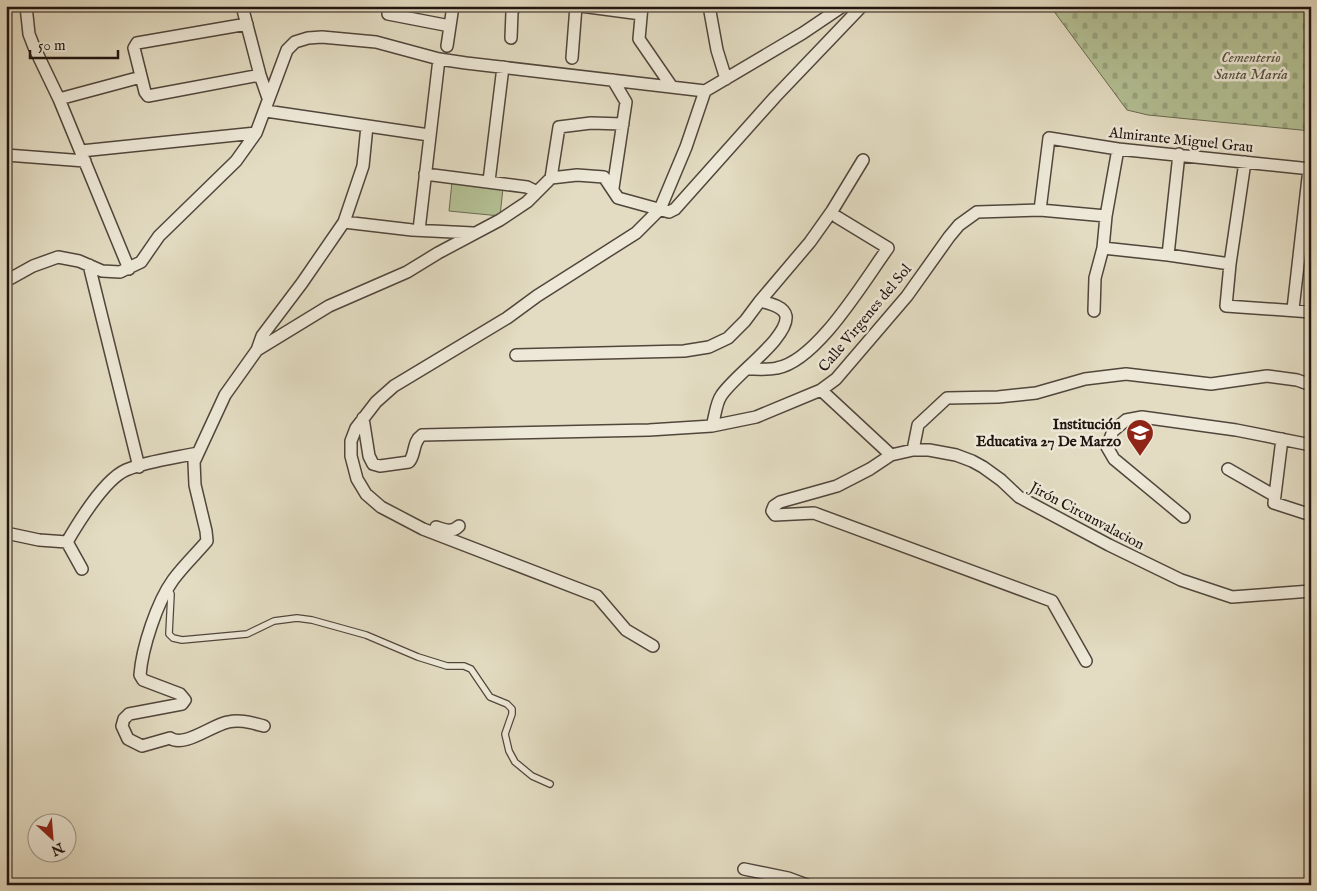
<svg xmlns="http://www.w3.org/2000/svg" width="1317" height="891" viewBox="0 0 1317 891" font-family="'IM FELL English',serif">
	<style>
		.cemetery { fill: url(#cemetery-stones); stroke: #6a6a52 }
		.pitch { fill: #b3c094; stroke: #6a6a52 }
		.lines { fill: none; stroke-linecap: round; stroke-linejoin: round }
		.lane-casing { stroke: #51463c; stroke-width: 8 }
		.street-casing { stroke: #51463c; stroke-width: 14 }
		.lane { stroke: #ede8d7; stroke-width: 5.5 }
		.street { stroke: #ede8d7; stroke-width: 11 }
		.labels { text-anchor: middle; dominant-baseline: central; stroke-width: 5; stroke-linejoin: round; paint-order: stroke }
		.park-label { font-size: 15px; font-style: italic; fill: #53503e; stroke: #ede8d7 }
		.street-label { font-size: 15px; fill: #201410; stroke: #ede8d7 }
		.poi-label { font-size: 15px; font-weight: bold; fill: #201410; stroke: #ede8d7; text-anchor: end }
	</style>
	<defs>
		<pattern id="cemetery-stones" width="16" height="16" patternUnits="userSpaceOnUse" patternTransform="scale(1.25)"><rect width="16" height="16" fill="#b3c094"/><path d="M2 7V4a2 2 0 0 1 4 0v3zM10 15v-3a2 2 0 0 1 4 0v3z" fill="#9aa47f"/></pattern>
	</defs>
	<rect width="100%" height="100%" fill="#e3dcc2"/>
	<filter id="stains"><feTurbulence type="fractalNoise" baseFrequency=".004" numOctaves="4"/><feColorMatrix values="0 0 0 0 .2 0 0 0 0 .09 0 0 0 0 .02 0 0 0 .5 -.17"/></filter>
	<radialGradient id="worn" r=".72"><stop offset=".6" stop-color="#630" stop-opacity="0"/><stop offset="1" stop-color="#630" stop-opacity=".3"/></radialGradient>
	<path class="cemetery" d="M1050 6H1311V131L1148 115 1127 110Z"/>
	<path class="pitch" d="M452 182 503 188 500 216 449 211Z"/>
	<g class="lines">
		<defs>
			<path id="lane" d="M168 589 171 594 169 634 173 638 182 640 247 634 274 621 297 618 312 620 366 635 418 657 447 666H464L471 669 490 697 507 704 512 709V714L505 734 509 751 515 762 532 776 550 784"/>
			<path id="street" d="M26 6 29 34 34 47 59 99 129 269
				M242 6 260 75 268 98
				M581 6 641 14
				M642 6 639 39 672 87
				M709 6 717 50 726 79
				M388 14 450 26
				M247 24 137 43 134 48 145 92 148 96 260 75
				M511 38 512 12 515 6
				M447 46 453 6
				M572 58 576 6
				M59 99 141 77
				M266 111 429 135
				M81 151 256 133
				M6 155 85 161
				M1245 162 1230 264 1226 306 1311 312
				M425 174 527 187 537 192
				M551 178 559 127 591 123 623 124
				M489 181 503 67
				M613 188 626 102 613 80
				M1040 210 1049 138 1118 149 1311 169
				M344 222 412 230 473 233
				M419 230 439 59
				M1103 248 1168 255 1230 264
				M1168 255 1179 154
				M89 265 139 467
				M6 281 33 266 58 257 79 261 102 271 120 272 141 262 159 236 236 161 256 133 287 50 295 42 308 38 322 37 376 42 439 59 466 63 705 91 803 33 843 6
				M1293 309 1309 169
				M1094 311 1095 278 1103 248 1106 216 1118 149
				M257 350 262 336 302 283 344 222 363 166 367 126
				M516 355 684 351 709 347 728 338 745 321 760 301 810 242 832 211 863 160
				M747 369C756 369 768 370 777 368 817 361 864 281 888 248L837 217
				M821 390 891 455
				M363 418 369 456 373 464 380 466 409 462C416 454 412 442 422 435L649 430 712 426 756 417 821 390 836 379 907 296 949 237 959 225 977 212 1040 210 1106 216
				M712 426C715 417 716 403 721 396 733 376 789 338 786 316 784 306 768 303 760 301
				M1282 439 1274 503 1311 515
				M913 450 918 425 947 398 998 397 1036 393 1085 379 1126 374 1211 384 1267 376 1297 380 1311 385
				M1228 469 1275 496
				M1184 517 1114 459 1107 447 1113 431 1126 420 1142 417 1236 430 1311 445
				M436 527C445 530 452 533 459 526
				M6 533 39 540 67 542
				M82 569 67 542C78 523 105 479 126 470 148 461 174 458 198 453
				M653 646 626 630 597 596 423 529 381 507 366 494 357 479 351 456V441L356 428 376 402 394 386 507 318 537 296 636 233 660 209 686 147 705 91
				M1086 661 1052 601 814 513 775 515 772 511 774 506 780 502 837 486 870 469 891 455 913 450H929L956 455 972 461 983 467 1001 480 1019 497 1109 545 1181 580 1232 597 1311 591
				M264 726C252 723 241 719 228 722 212 725 184 748 170 738L142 746 128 739 122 726 124 719 129 714 182 704 185 700 180 694 143 680 140 675C142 648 157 602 173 580 183 566 196 554 207 541L206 531 195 485 194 462 225 395 257 350 329 306 407 272 438 253 500 220 527 202 551 178 577 175 604 177 618 198 669 212 675 209 775 97 862 6
				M744 869 788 878 807 885"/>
		</defs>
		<use href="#lane" class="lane-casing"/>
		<use href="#street" class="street-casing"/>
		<use href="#lane" class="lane"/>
		<use href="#street" class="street"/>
	</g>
	<defs>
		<symbol id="school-pin" viewBox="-11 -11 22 30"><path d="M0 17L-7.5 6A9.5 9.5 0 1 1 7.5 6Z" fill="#8f2418" stroke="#ede8d7"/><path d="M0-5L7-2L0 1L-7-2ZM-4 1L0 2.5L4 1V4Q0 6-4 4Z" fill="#fff"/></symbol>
	</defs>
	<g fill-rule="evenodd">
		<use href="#school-pin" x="1124" y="417" width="32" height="43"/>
	</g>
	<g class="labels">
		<g class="park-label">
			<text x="1251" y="57">Cementerio<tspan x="1251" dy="17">Santa María</tspan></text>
		</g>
		<g class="street-label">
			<text transform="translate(1181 140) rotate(6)">Almirante Miguel Grau</text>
			<text transform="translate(865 318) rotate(-50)">Calle Virgenes del Sol</text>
			<text transform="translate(1087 516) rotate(28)">Jirón Circunvalacion</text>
		</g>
		<g class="poi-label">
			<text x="1121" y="424">Institución<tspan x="1121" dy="17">Educativa 27 De Marzo</tspan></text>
		</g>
	</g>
	<rect width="1317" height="891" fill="none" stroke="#e3dcc2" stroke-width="25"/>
	<rect x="8" y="8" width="1302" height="876" fill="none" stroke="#201410" stroke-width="2.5"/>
	<rect x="12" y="12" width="1292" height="866" fill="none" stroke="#201410"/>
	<g transform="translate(52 838) rotate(154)"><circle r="24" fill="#ede8d7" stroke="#9b9387"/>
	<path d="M0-4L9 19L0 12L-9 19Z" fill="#8f2418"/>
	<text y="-8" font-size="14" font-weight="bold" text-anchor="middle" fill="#201410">N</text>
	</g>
	<path d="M30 50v8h88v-8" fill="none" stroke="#201410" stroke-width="2.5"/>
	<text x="38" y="50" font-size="15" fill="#201410" stroke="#ede8d7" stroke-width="4" paint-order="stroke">50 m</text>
	<rect width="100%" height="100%" filter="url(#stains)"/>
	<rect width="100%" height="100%" fill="url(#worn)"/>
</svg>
